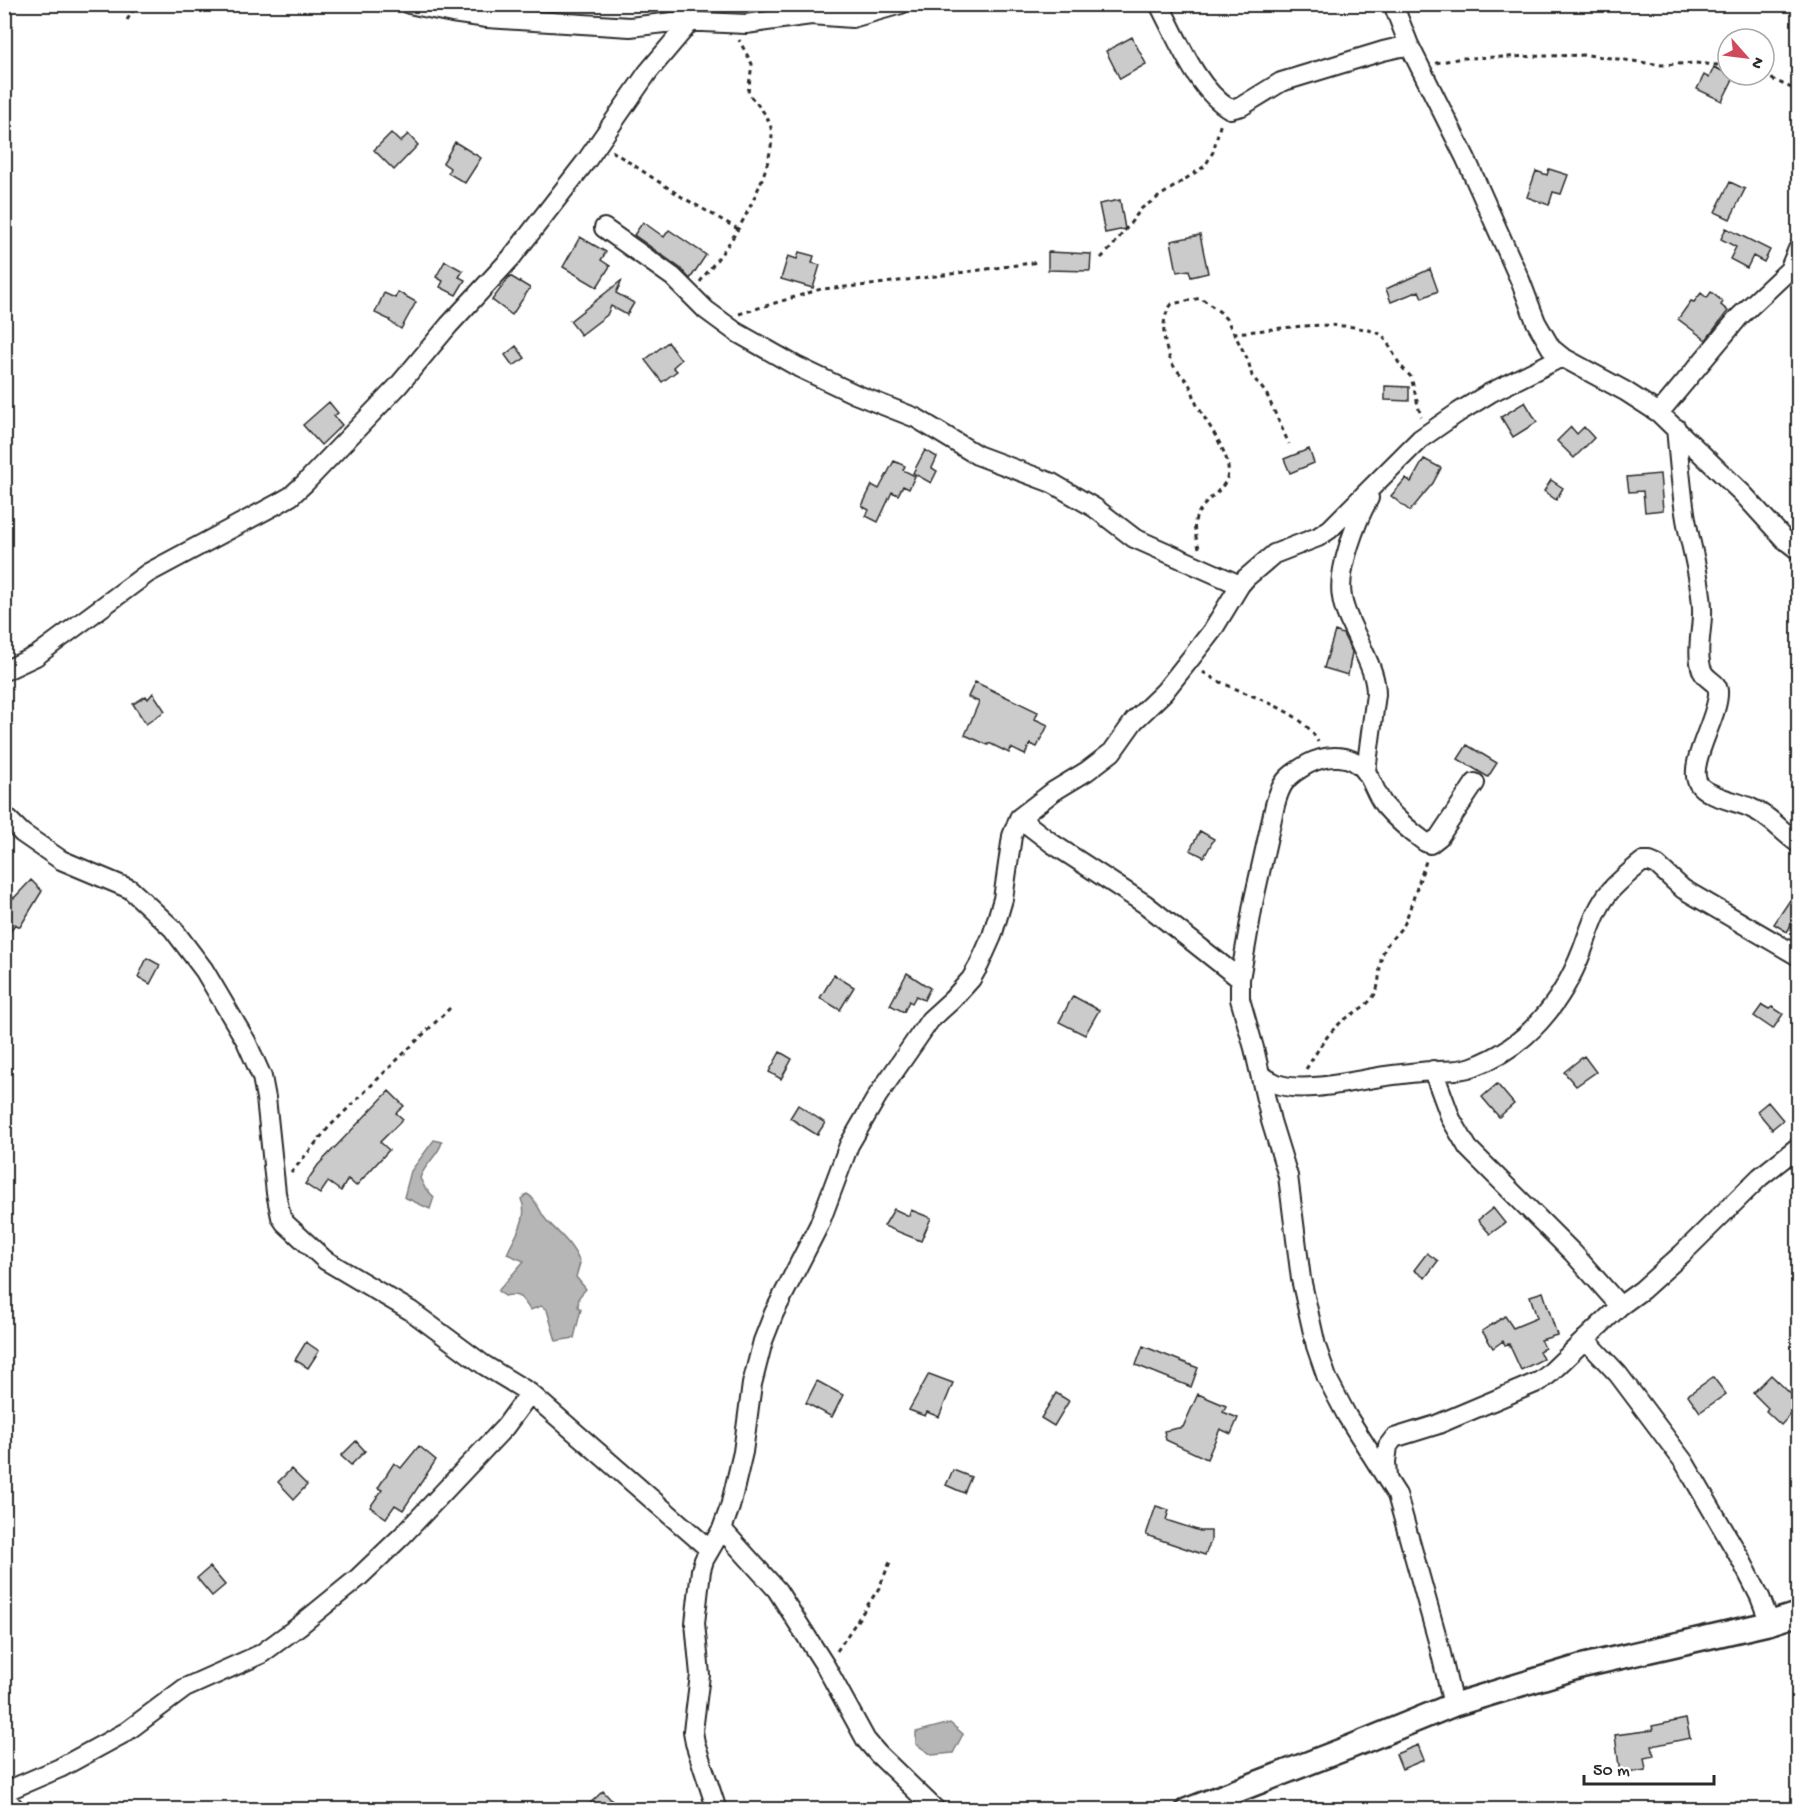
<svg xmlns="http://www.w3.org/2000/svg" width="1803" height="1814" viewBox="0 0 1803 1814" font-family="'Gochi Hand',sans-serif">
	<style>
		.water { fill: #b6b6b6; stroke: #7e7e7e; stroke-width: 1.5 }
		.building { fill: #cbcbcb; stroke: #2b2b2b; stroke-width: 1.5 }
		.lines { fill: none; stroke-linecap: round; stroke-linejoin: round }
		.minor-casing { stroke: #2b2b2b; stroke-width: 22 }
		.tertiary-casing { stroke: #2b2b2b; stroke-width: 27 }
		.path { stroke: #2b2b2b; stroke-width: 3; stroke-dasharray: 4.5 4.5; stroke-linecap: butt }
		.minor { stroke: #fff; stroke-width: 18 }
		.tertiary { stroke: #fff; stroke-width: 22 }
	</style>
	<rect width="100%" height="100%" fill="#fff"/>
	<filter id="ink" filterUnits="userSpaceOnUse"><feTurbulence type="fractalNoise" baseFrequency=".0167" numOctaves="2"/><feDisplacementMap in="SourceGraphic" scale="12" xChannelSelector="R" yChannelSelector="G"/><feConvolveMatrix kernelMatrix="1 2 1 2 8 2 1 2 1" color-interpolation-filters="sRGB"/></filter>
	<g filter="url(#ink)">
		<path class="water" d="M434 1140 442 1142C439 1155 425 1163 420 1178L425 1188 434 1197 430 1209 404 1197 411 1171Z
			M527 1194C537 1199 539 1212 547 1221 560 1234 573 1245 580 1263L576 1277 586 1289 579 1297 578 1307 581 1309 574 1338 556 1341 547 1310 541 1306 530 1310C523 1299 519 1292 505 1296L498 1291 524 1261 507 1254C514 1237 530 1218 521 1199Z
			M950 1723 963 1734 953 1753 932 1755 916 1744V1732Z"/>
		<path class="building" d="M1132 37 1146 64 1120 79 1106 51Z
			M1714 67 1734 77 1722 101 1697 89 1704 75 1709 78Z
			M391 133 400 142 408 134 418 145 394 170 374 150Z
			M455 142 481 158 465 183 448 173 450 168 443 163Z
			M1549 169 1568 175 1561 194 1553 192 1549 205 1527 197 1536 171 1547 175Z
			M1730 182 1745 189 1730 219 1715 212Z
			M1120 200 1125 229 1105 233 1099 204Z
			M643 222 664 237 669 230 706 255 690 279 680 268 634 235Z
			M1726 228 1770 250 1764 262 1753 256 1747 268 1730 259 1736 247 1721 239Z
			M1200 235 1208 273 1191 277 1189 270 1177 272 1171 241Z
			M580 237 606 252 601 260 610 266 597 287 563 267Z
			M799 252 814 256 812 263 820 265 813 288 781 279 788 256 797 259Z
			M1048 252 1091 254 1090 271 1048 270Z
			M445 261 463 271 459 277 465 280 456 295 440 287 443 281 436 277Z
			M1430 269 1438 291 1422 298 1419 291 1391 302 1386 289Z
			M510 276 530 288 512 315 492 300Z
			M622 280 616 293 634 303 627 315 611 306 607 315 581 335 570 321Z
			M398 292 416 302 401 329 389 321 390 320 375 313 384 293 395 298Z
			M1711 292 1723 302 1721 305 1728 311 1706 340 1678 319 1691 301 1694 302 1701 293 1707 298Z
			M668 342 681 360 673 367 677 371 662 382 645 360Z
			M516 346 525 358 513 366 505 355Z
			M1385 386 1409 387V401L1385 400Z
			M329 402 338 413 334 416 342 425 321 445 303 425Z
			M1525 402 1537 422 1513 437 1501 417Z
			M1571 427 1577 434 1584 427 1594 438 1574 458 1557 441Z
			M1309 449 1314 463 1290 473 1284 459Z
			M925 450 937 457 932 468 937 471 931 483 913 473Z
			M1424 459 1441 468 1433 483 1410 511 1391 496 1406 478 1411 482Z
			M894 461 905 466 903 470 915 476 909 489 903 486 898 495 892 492 878 522 866 516 869 510 862 506 872 485 879 489Z
			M1660 474 1663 510 1645 512 1643 491 1629 492 1627 477Z
			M1551 480 1563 488 1556 500 1544 491Z
			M1335 631 1343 634 1352 652 1348 675 1324 668Z
			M975 682 1038 712 1035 719 1048 725 1037 747 1030 744 1025 755 1011 748 1009 753 989 743 988 745 965 735 979 702 968 697Z
			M153 693 165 711 146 724 133 704 146 696 148 699Z
			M1467 745 1497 763 1488 777 1458 759Z
			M1200 831 1214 839 1204 857 1190 850Z
			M31 880 42 891 20 927 15 924 4 942V893L14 898Z
			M1790 900 1798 905V914L1787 932 1774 924Z
			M147 958 160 965 150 984 138 977Z
			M907 973 930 988 924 1000 916 996 912 1003 909 1001 904 1012 890 1005Z
			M834 975 854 987 840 1010 820 998Z
			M1073 996 1099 1010 1085 1035 1059 1022Z
			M1762 1005 1769 1009 1772 1007 1783 1014 1773 1029 1754 1016Z
			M780 1052 792 1059 781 1079 769 1072Z
			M1584 1056 1596 1072 1576 1086 1564 1072Z
			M1497 1084 1514 1104 1499 1117 1482 1097Z
			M389 1091 404 1106 396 1113 403 1119 380 1142 389 1150 356 1186 348 1179 341 1191 328 1182 320 1194 305 1184 318 1165Z
			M1768 1102 1783 1120 1772 1129 1757 1111Z
			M798 1105 825 1123 817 1135 790 1118Z
			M1493 1208 1505 1223 1490 1234 1478 1220Z
			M894 1209 909 1216 911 1210 931 1218 921 1241 884 1226Z
			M1427 1253 1438 1261 1425 1278 1414 1270Z
			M1543 1292 1557 1335 1541 1340 1545 1348 1539 1351 1543 1359 1521 1370 1509 1344 1505 1345 1503 1341 1493 1348 1482 1331 1505 1316 1513 1328 1537 1318 1530 1296Z
			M306 1342 319 1351 308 1368 295 1360Z
			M1143 1346 1198 1368 1191 1387 1136 1365Z
			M929 1374 953 1383 939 1417 927 1412 925 1416 909 1410Z
			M1771 1375 1798 1401V1407L1781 1425 1766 1411 1768 1408 1753 1393Z
			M1713 1377 1726 1394 1700 1412 1688 1395Z
			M817 1381 843 1395 832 1417 806 1403Z
			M1056 1393 1069 1401 1054 1426 1041 1418Z
			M1198 1394 1226 1406 1223 1412 1238 1418 1231 1434 1220 1429 1207 1459 1166 1440 1164 1431 1183 1427Z
			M356 1441 365 1451 351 1465 341 1456Z
			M419 1446 436 1460 403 1510 395 1505 386 1518 370 1507 382 1490 378 1488 394 1463 401 1468Z
			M291 1469 307 1485 294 1499 278 1482Z
			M953 1470 971 1477 964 1493 946 1485Z
			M1156 1506 1169 1510 1166 1520 1200 1531H1211V1541L1205 1555 1146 1535Z
			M210 1567 225 1585 212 1596 197 1578Z
			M1686 1719 1690 1738 1652 1746 1654 1756 1644 1758 1646 1770 1620 1774 1615 1735 1653 1730 1652 1726Z
			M1418 1745 1424 1760 1402 1769 1396 1754Z
			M603 1791 613 1802 605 1809H584Z"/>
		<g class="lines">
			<defs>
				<path id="minor" d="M409 4 452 13 487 18 630 27 681 21 746 24 811 15 852 18 901 4
					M1159 4C1177 38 1197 90 1230 109L1242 106 1281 82 1383 51 1409 45
					M1393 4 1409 45 1466 159 1520 280 1536 322 1551 348 1562 357 1625 391 1659 413 1743 494 1784 539 1798 550
					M604 228 673 277 706 310 736 332 798 367 855 394 916 418 977 455 1052 483 1095 508 1134 538 1240 585
					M1659 413 1739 317 1789 270 1798 249
					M1676 428C1679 458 1681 489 1686 519 1691 548 1701 578 1702 608 1703 626 1697 645 1700 662 1702 682 1717 679 1718 691 1720 715 1687 763 1698 783 1706 797 1737 801 1751 808 1770 816 1782 832 1798 843
					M4 671 36 656 148 573 279 503 291 496 305 483 398 386 449 325 511 258 587 160 648 72 691 21
					M1366 771 1376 694C1376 674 1366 658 1359 641 1352 626 1344 612 1342 597 1337 571 1356 521 1369 498
					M4 815 22 833 61 860 130 889 173 929 204 970 246 1041 262 1077 266 1098 276 1193 281 1217 285 1223 325 1260 411 1311 484 1365 530 1393 709 1549
					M1019 818 1053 844 1145 904 1240 979
					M1433 1070 1451 1119 1468 1148 1573 1253 1620 1306
					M1261 1076C1266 1078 1272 1082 1277 1084 1305 1094 1357 1080 1386 1076 1401 1074 1416 1072 1431 1071 1446 1070 1458 1072 1472 1067 1526 1048 1562 1003 1582 951 1590 930 1596 907 1611 890 1620 880 1631 871 1642 862H1650L1657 865 1683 889 1798 956
					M1585 1339 1618 1374 1684 1462 1740 1558 1760 1597 1770 1623
					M1387 1477 1386 1462 1388 1446 1394 1438 1436 1425 1540 1381 1548 1375 1620 1306 1642 1290 1682 1254 1760 1177 1798 1147
					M722 1529 777 1590 826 1667 866 1740 878 1754 936 1810
					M1453 1705 1438 1641 1397 1495 1347 1416 1327 1378 1316 1346 1301 1279 1288 1176 1271 1121 1254 1048 1240 999V979L1254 899 1275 805C1281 782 1287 776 1308 764 1327 754 1353 753 1366 772 1373 782 1376 795 1384 805 1396 819 1410 831 1425 842L1430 844 1439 837 1475 783
					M4 1792 60 1768 126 1732 185 1688 261 1654 299 1626 358 1578 402 1536 505 1427 530 1393
					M4 1796 16 1810
					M717 1810 695 1743 693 1731 700 1675 695 1623 701 1570 704 1560 722 1529 730 1507 743 1452 752 1384 763 1341 774 1313 819 1225 849 1145 878 1095 930 1020 952 1000 971 979 979 965 992 936 1003 899 1012 836 1019 818 1054 791 1087 771 1112 752 1134 721 1164 692 1191 658 1212 631 1240 585 1246 578 1274 554 1318 537 1330 529 1420 439 1459 412 1490 393 1562 357"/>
				<path id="tertiary" d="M1187 1810 1350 1747 1453 1705 1582 1666 1770 1623 1798 1614"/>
			</defs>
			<use href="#minor" class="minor-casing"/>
			<use href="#tertiary" class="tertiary-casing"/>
			<path class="path" d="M127 20 137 4
				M1436 63 1462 58 1588 55 1662 65 1695 63 1728 66
				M1763 75 1798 91
				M612 151 682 197 738 229
				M1101 258 1112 247 1142 208 1205 166 1213 152 1221 122
				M700 282C712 265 727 248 738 229 751 208 777 153 771 128 768 114 757 105 748 93L752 64 739 40
				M739 314 821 289 870 285 1039 262
				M1233 333C1280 330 1338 316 1383 335L1400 365 1411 377 1421 417
				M1199 548C1197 540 1193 529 1195 521 1203 493 1239 491 1225 455 1218 437 1205 420 1196 403 1194 397 1193 391 1190 386 1186 379 1180 374 1175 368 1164 352 1158 319 1172 304L1201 298 1220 312 1227 320 1248 360 1252 376 1266 393 1289 444
				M1203 672C1234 694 1301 705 1318 742
				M1306 1069C1316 1054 1325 1036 1339 1024 1350 1014 1367 1008 1375 994 1381 982 1378 966 1383 953 1387 941 1398 934 1405 923L1426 861
				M291 1173 329 1127 450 1008
				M837 1651 879 1588 890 1562"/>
			<use href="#minor" class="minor"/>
			<use href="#tertiary" class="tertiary"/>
		</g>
	</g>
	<rect width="1803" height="1814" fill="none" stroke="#fff" stroke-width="24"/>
	<rect x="12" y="12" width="1779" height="1790" fill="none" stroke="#2b2b2b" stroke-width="2" filter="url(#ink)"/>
	<g transform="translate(1746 57) rotate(118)"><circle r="28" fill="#ffffff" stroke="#aaaaaa" stroke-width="1.5"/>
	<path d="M0-4.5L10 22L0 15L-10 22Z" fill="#d1495b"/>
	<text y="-9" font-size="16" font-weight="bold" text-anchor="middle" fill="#2b2b2b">N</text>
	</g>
	<path d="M1584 1775v9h130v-9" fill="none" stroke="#2b2b2b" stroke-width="3"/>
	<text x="1593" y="1775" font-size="18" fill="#2b2b2b" stroke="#ffffff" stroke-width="4.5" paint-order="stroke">50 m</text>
</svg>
